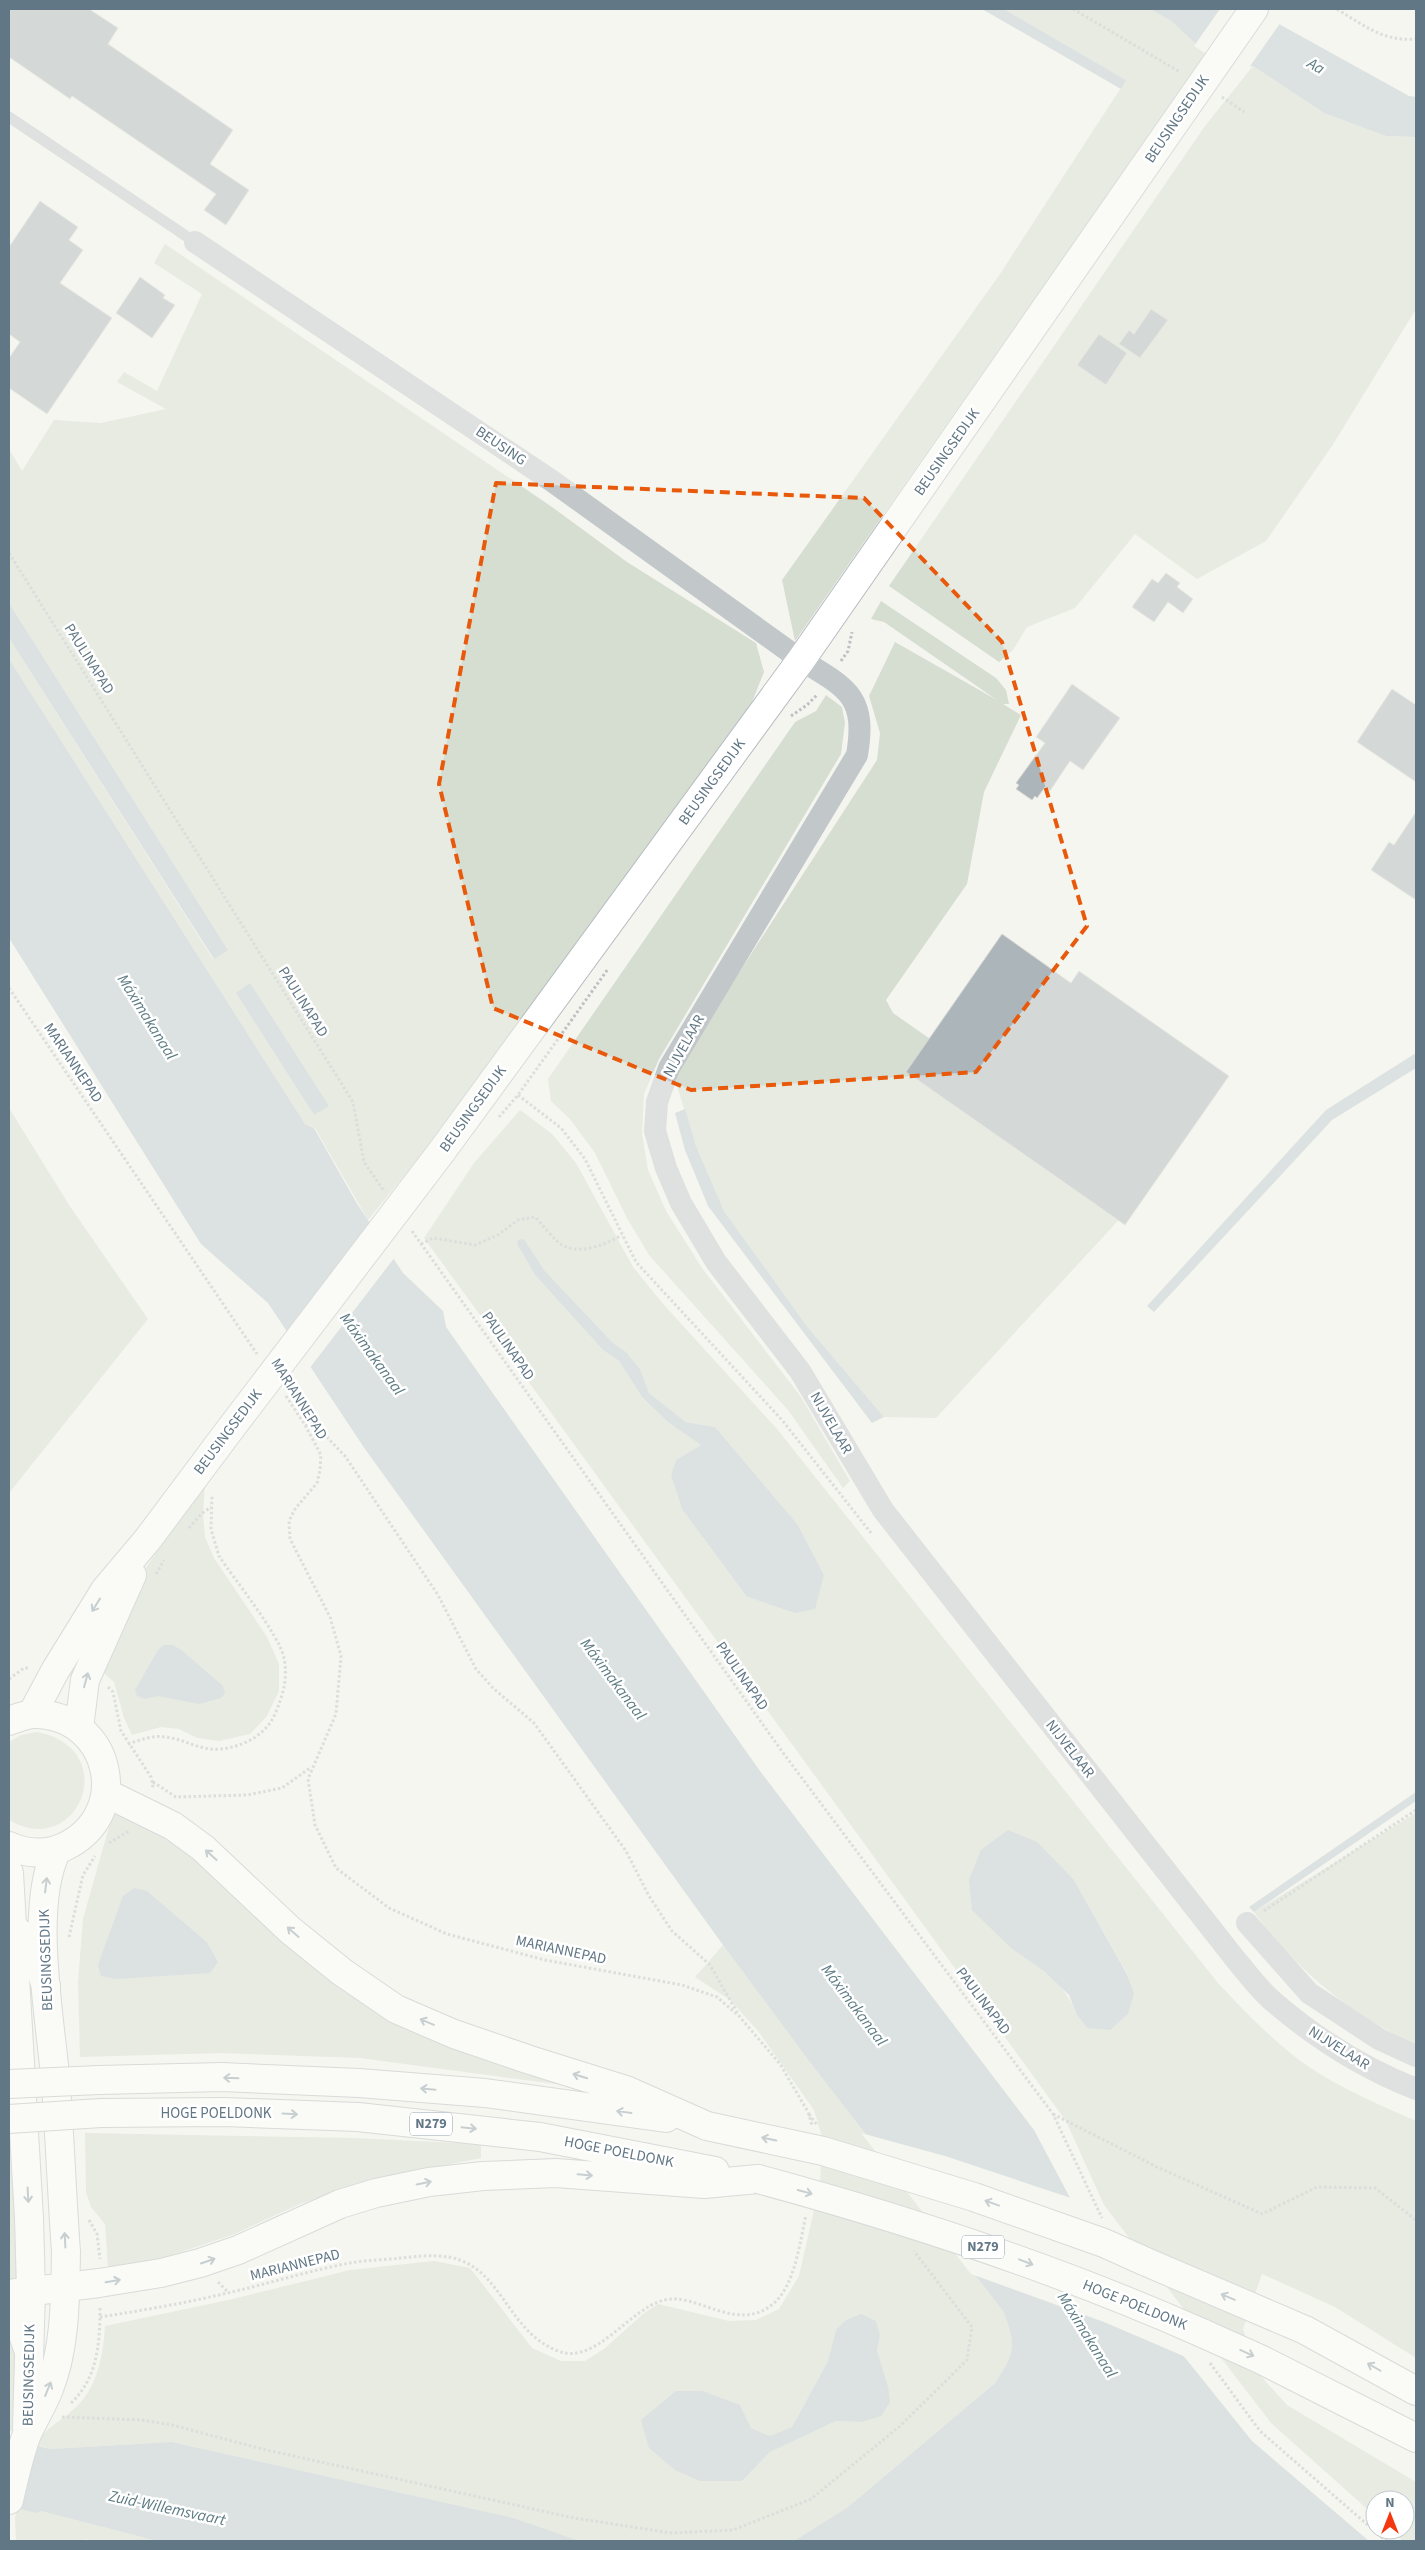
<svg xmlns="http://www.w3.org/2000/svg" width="1425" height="2550" viewBox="0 0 1425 2550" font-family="'Source Sans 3',sans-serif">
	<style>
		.green { fill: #d6ddd1; fill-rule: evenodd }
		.water { fill: #bccace }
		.pier { fill: #f5f5f0 }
		.building { fill: #acb6ba; stroke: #d6d6d3 }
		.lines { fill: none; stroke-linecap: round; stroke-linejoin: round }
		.secondary-casing { stroke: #b6bcc0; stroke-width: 30 }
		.highway-casing { stroke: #b6babd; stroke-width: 30 }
		.path { stroke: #bdc0c2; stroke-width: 3; stroke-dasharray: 2.5 2.5; stroke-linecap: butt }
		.lane { stroke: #c2c7ca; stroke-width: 11 }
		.street { stroke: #c2c7ca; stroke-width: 22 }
		.secondary { stroke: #fff; stroke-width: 28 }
		.highway { stroke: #fff; stroke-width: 28 }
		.secondary-bridge-casing { stroke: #b6bcc0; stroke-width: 30; stroke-linecap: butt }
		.highway-bridge-casing { stroke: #b6babd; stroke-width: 30; stroke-linecap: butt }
		.secondary-bridge { stroke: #fff; stroke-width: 28 }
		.highway-bridge { stroke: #fff; stroke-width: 28 }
		.oneway { stroke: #90a0aa }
		.marked { fill: none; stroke: #e8590c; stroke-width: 4; stroke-dasharray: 10 6; stroke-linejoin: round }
		.labels { text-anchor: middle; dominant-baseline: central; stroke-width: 5; stroke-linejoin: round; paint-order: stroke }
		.shield { fill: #fff; stroke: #90a0aa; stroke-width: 1 }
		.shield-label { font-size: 14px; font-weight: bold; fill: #617785 }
		.street-label { font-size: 15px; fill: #617785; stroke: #fff }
		.water-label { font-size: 16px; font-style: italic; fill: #5c7b83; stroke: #fff }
	</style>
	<rect width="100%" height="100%" fill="#f5f5f0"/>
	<path class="green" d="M1004 9H1150L1171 21 1206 53 795 641 782 580 1000 274 1126 80Z
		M1253 66 1324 113 1386 136 1416 137V309L1332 446 1266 541 1197 579 1135 534 1075 608 1027 627 1013 650 999 662 889 586 1205 126Z
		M165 244 552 507 627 562 756 643 764 672 748 712 451 1118 368 1220 315 1128 305 1124 9 659V638L213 959 228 950 9 603V449L22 471 54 420 101 423 166 409 117 382 124 372 157 391 202 294 154 263ZM236 993 328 1106 314 1115Z
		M881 601 996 678 1006 690 1009 704H1003L1021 715 984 792 967 884 886 1000 893 1013 1130 1179 1127 1211 936 1418 884 1417 809 1329 724 1211 696 1146 676 1083 681 1062 877 760 880 733 869 696 895 642 997 700 884 622 871 619Z
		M826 695 842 707 845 723 841 754 659 1059 644 1094 642 1134 648 1170 666 1211 702 1268 801 1397 850 1481 843 1488 788 1410 649 1255 627 1218 595 1153 570 1119 551 1101 548 1079 795 722 816 711Z
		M9 1108 69 1205 148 1319 9 1493Z
		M520 1110 552 1134 576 1163 633 1267 664 1305 777 1429 1218 1983C1246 2013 1275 2043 1309 2067 1342 2089 1380 2105 1416 2121V2358L1335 2307 1262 2274 1243 2329 1258 2373 1287 2405 1416 2482V2541H1403L1391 2530H1405V2500H1375V2516L1271 2423 1104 2205 1066 2121 424 1238 474 1163ZM524 1239 545 1271 613 1343 626 1352 640 1369 649 1393 686 1422 715 1427 798 1525 824 1575 793 1613 745 1595 682 1509 671 1475 676 1460 701 1445 669 1423 642 1397 619 1361 603 1350 535 1275 517 1244ZM1074 1880 1127 1973 1134 1993 1076 2013C1063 1980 1039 1967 1011 1948Z
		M205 1483 203 1515 205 1537 214 1558 267 1637 279 1664V1691L267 1716 250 1734 219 1741 197 1738 179 1729 161 1727 132 1735 124 1718 114 1682 97 1667 142 1573Z
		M37 1732C123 1748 79 1861 9 1820V1742L21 1735Z
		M116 1802 150 1818 334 1976 571 2086 360 2058 221 2053 80 2057 78 1982 83 1919ZM147 1891 207 1942 218 1962Z
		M1416 1813V2044C1353 2017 1294 1968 1254 1912Z
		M723 1945 812 2065 1003 2311C1017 2344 1015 2353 995 2383L848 2507 794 2541H580L514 2518 172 2442 50 2449 35 2445C45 2428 61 2421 75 2408 98 2387 103 2355 105 2326L233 2299 350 2270 434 2261 470 2268 532 2348 561 2361H585L604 2349 643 2314 658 2304 729 2321 756 2320 779 2309 799 2276 820 2184 822 2137 814 2110 758 2031 730 2000 695 1977ZM836 2330 880 2336 877 2350 888 2386 862 2422 836 2421 770 2452 742 2481 740 2405 751 2428 770 2436 792 2427 828 2361Z
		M85 2133 354 2138 481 2144V2158L371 2180 300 2204 232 2235 160 2259 108 2267 105 2224 91 2207 86 2192Z
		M9 2137H16L22 2285H9Z
		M9 2328 19 2345V2431H9Z
		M18 2508 41 2511 157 2541H94L84 2539V2541H16L15 2518Z"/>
	<path class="water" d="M982 9H1004L1126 80 1121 89Z
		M1150 9H1266L1279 24 1409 96 1416 97V137L1386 136 1324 113 1253 66 1231 68 1206 53 1171 21Z
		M9 603 228 950 214 959 9 638Z
		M9 659 305 1124 314 1128 356 1202 403 1273 443 1311 446 1327 760 1771 1034 2130 1076 2209 1166 2334 1252 2441 1369 2541H794L848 2507 995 2383C1015 2353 1017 2345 1003 2311L812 2065 723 1945 365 1449 268 1303 201 1244 9 938Z
		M250 983 329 1106 314 1115 236 993Z
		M1416 1053V1068L1332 1120 1154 1312 1147 1306 1326 1110Z
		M685 1109 696 1146 724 1211 809 1329 884 1417 872 1423 708 1206 685 1150 675 1113Z
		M524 1239 545 1271 613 1343 626 1352 640 1369 649 1393 686 1422 715 1427 798 1525 824 1575 815 1609 794 1613 746 1596 682 1509 671 1475 676 1460 701 1445 669 1423 642 1397 619 1361 603 1350 535 1275 517 1244 518 1240Z
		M164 1645H172L180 1649 223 1686 225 1693 221 1698 199 1704 158 1696 145 1699 137 1696 135 1690 158 1650Z
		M1416 1792V1801L1254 1912 1249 1907Z
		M1008 1830 1037 1842 1074 1880 1127 1974 1134 1993 1128 2014 1110 2030 1087 2028 1076 2013 1069 1995 1044 1971 1011 1948 972 1910 969 1880 981 1850Z
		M134 1888 147 1891 207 1942 218 1962 210 1973 116 1979 101 1976 98 1965 123 1896Z
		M861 2314 876 2321 880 2336 877 2350 888 2386 890 2402 881 2416 862 2422 836 2421 770 2452 742 2481H700L675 2470 649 2448 641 2420 676 2391H702L740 2405 751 2428 770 2436 792 2427 828 2361 836 2330 846 2320Z
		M9 2439 50 2449 172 2442 514 2518 580 2541H157L41 2511 36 2513 9 2506Z"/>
	<path class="pier" d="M1220 9H1270L1281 22 1248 69 1230 70 1194 46Z
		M371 1221 395 1257 309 1369 285 1334Z
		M861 2133 945 2156 1074 2199 1188 2358 1104 2322 971 2274Z"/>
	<path class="building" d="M9 9H89L118 28 108 44 233 130 210 164 249 190 226 225 204 210 216 194 72 96 70 99 9 57Z
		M40 201 78 227 69 240 83 250 60 283 112 318 47 414 9 388V358L20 342 9 334V247Z
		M140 277 165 295 163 298 175 305 152 338 116 313Z
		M1151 309 1168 320 1140 358 1119 344 1129 330 1134 334Z
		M1099 334 1127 353 1106 385 1077 365Z
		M1166 573 1180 583 1177 587 1193 599 1183 613 1168 602 1154 622 1132 607 1152 579 1158 583Z
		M1072 684 1120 718 1083 770 1070 761 1050 791 1045 787 1037 798 1035 796 1032 800 1016 789 1019 785 1016 783 1045 743 1036 737Z
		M1392 689 1416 705V782L1357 742Z
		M1416 812V900L1371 870 1389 842 1394 845Z
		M1002 934 1071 983 1079 971 1229 1076 1125 1225 906 1072Z"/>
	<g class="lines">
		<defs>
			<path id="secondary" d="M442 1151 801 660 1254 9
				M32 1714 55 1671 105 1590 148 1539 231 1428
				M9 1721C17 1718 26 1714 35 1714 111 1715 134 1814 64 1847 47 1855 26 1854 9 1846
				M79 1728 85 1680 132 1575
				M9 1873 29 2218 31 2291 27 2427
				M9 2500C14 2478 19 2455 27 2434 34 2419 43 2404 49 2389 66 2346 65 2298 66 2252 62 2197 60 2141 56 2086 51 2022 28 1906 57 1850"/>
			<path id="highway" d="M106 1793 173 1826 203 1848 290 1930 342 1972 396 2009 454 2034 530 2060 626 2090 707 2126
				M9 1927C31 1934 39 1966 46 1986
				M99 2080 222 2077 359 2083 485 2093 666 2118
				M101 2113 224 2112 358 2117 540 2137 715 2171
				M1144 2261 1305 2330 1416 2391
				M9 2294 99 2283 161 2273 200 2263 238 2250 340 2204 376 2193 429 2182 483 2176 556 2173 704 2184 758 2179
				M9 2314 20 2326 29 2352
				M1202 2333 1260 2359 1416 2438"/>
		</defs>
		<use href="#secondary" class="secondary-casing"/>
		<use href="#highway" class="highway-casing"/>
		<path class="path" d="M1073 9 1180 72
			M1337 9C1363 25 1384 42 1416 39
			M1222 97 1244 112
			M9 553 353 1102 364 1162 384 1191
			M841 661 848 651 852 632
			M791 716 807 705 817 695
			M9 988 257 1354
			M518 1095 561 1128 585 1159 636 1262 782 1420 871 1533
			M499 1117 518 1095 608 969
			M412 1231 781 1750 1053 2114 1102 2218
			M421 1244 433 1238 475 1245 498 1235 518 1220 535 1217C542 1224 555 1241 562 1245 582 1255 604 1245 622 1235
			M286 1396 305 1425 321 1455 320 1470 317 1483 295 1509 289 1521 290 1539 330 1617 341 1656 336 1714 308 1779 315 1825 336 1868 389 1908 447 1934 545 1960 682 1985 717 1997 739 2016 780 2064 808 2112 812 2125
			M305 1425 323 1433 345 1456 438 1595 476 1669 493 1688 534 1723 626 1851 649 1896 672 1931 710 1965 738 2014
			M189 1528 201 1514 211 1507
			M156 1574 164 1560
			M9 1679 24 1668H30
			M108 1687 113 1692 121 1731 151 1777 153 1785 152 1789
			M128 1744C140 1740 153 1735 165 1737 185 1739 200 1751 220 1749 243 1747 266 1735 275 1714 283 1695 288 1679 284 1658 279 1634 234 1579 219 1556L211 1529 212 1495
			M153 1782 176 1797 247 1795 282 1788 310 1768
			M109 1843 129 1831
			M1264 1911 1416 1810
			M69 1937 83 1875 95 1856
			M809 2114 817 2125
			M1053 2114 1157 2167 1262 2214 1317 2187 1375 2188 1416 2220
			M89 2220 97 2234 100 2259
			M218 2282 229 2293
			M100 2317C145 2310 191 2302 236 2291 274 2282 312 2270 350 2263 366 2260 384 2260 400 2258 413 2257 426 2255 438 2256 502 2258 503 2330 558 2351 595 2366 629 2309 664 2300 697 2292 737 2334 773 2304 795 2286 800 2241 806 2215
			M1210 2363 1260 2431 1386 2541
			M71 2403C98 2378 100 2342 100 2307
			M62 2417 142 2420 172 2425 262 2449 574 2518 671 2533 733 2530 811 2499 900 2426 967 2360 972 2327 914 2251"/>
		<path class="lane" d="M9 117 195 242"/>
		<path class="street" d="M195 242 552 481 801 660C847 688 867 696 857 755L669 1068 657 1102 655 1131 666 1168 681 1203 716 1262 800 1371 883 1510 1236 1960C1248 1974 1260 1991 1275 2003 1317 2039 1365 2069 1416 2089
			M1247 1923 1309 1993 1379 2039 1416 2056"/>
		<use href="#secondary" class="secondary"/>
		<use href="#highway" class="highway"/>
		<defs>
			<path id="secondary-bridge" d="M231 1428 442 1151"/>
			<path id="highway-bridge" d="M9 2084 99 2080
				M9 2119 101 2113
				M707 2126 823 2151 974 2197 1104 2243 1144 2261
				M758 2179C909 2220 1058 2269 1202 2333"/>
		</defs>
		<use href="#secondary-bridge" class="secondary-bridge-casing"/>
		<use href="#highway-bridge" class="highway-bridge-casing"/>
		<use href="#secondary-bridge" class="secondary-bridge"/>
		<use href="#highway-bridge" class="highway-bridge"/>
	</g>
	<defs><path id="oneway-shaft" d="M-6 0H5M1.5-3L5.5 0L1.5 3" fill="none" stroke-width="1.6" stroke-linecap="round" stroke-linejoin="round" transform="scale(1.25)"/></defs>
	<g class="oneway">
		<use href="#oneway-shaft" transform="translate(96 1605) rotate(122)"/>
		<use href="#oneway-shaft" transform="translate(86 1680) rotate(-75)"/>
		<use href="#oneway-shaft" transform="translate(211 1855) rotate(-138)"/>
		<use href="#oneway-shaft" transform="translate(46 1885) rotate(-83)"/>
		<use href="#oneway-shaft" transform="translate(293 1932) rotate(-139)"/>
		<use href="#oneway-shaft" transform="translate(427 2022) rotate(-157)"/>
		<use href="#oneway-shaft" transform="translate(580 2076) rotate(-163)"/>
		<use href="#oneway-shaft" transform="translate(231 2078) rotate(-178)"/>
		<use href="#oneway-shaft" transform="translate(428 2089) rotate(-175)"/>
		<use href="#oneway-shaft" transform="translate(624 2112) rotate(-172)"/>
		<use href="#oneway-shaft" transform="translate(290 2114) rotate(3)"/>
		<use href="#oneway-shaft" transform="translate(469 2128) rotate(6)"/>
		<use href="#oneway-shaft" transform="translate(769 2139) rotate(-168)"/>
		<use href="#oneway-shaft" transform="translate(585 2175) rotate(5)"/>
		<use href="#oneway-shaft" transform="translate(424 2183) rotate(-11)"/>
		<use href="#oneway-shaft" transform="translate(805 2192) rotate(15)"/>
		<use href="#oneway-shaft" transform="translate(28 2195) rotate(87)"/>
		<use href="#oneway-shaft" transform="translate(992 2203) rotate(-160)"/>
		<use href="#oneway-shaft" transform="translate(65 2240) rotate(-93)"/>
		<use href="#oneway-shaft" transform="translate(208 2261) rotate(-19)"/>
		<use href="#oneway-shaft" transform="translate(1026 2262) rotate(21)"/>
		<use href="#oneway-shaft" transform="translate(113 2281) rotate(-9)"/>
		<use href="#oneway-shaft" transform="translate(1228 2297) rotate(-157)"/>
		<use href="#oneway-shaft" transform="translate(1247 2353) rotate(24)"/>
		<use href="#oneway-shaft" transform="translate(1374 2367) rotate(-150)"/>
		<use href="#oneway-shaft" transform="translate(48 2389) rotate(-68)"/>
	</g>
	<path d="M0 0H1425V2550H0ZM496 483 864 498 1002 642 1087 926 976 1072 691 1090 493 1008 439 784Z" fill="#f5f5f0" fill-opacity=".55" fill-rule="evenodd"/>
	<path class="marked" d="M496 483 864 498 1002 642 1087 926 976 1072 691 1090 493 1008 439 784Z"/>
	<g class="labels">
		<g class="shield">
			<rect x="410" y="2112.5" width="42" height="23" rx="4"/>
			<rect x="962" y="2235.5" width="42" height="23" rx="4"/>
		</g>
		<g class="shield-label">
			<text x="431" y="2124">N279</text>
			<text x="983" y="2247">N279</text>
		</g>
		<g class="street-label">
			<text transform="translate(1177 119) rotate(-56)">BEUSINGSEDIJK</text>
			<text transform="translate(501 446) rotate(34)">BEUSING</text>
			<text transform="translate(947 452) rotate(-55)">BEUSINGSEDIJK</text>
			<text transform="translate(89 659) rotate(58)">PAULINAPAD</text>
			<text transform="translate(712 782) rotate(-54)">BEUSINGSEDIJK</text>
			<text transform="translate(303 1002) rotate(58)">PAULINAPAD</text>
			<text transform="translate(684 1046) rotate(-61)">NIJVELAAR</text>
			<text transform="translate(73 1063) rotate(56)">MARIANNEPAD</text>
			<text transform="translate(473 1109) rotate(-54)">BEUSINGSEDIJK</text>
			<text transform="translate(508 1346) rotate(55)">PAULINAPAD</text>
			<text transform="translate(299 1399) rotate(58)">MARIANNEPAD</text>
			<text transform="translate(831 1423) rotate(60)">NIJVELAAR</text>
			<text transform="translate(228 1432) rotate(-53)">BEUSINGSEDIJK</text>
			<text transform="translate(742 1676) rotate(55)">PAULINAPAD</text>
			<text transform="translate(1070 1749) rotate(52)">NIJVELAAR</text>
			<text transform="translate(561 1950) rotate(12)">MARIANNEPAD</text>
			<text transform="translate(46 1960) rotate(-92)">BEUSINGSEDIJK</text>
			<text transform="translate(983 2001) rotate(53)">PAULINAPAD</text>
			<text transform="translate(1339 2048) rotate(32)">NIJVELAAR</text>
			<text x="216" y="2113">HOGE POELDONK</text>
			<text transform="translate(619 2152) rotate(11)">HOGE POELDONK</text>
			<text transform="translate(295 2265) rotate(-14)">MARIANNEPAD</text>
			<text transform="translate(1135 2305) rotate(22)">HOGE POELDONK</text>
			<text transform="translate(29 2375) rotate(-89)">BEUSINGSEDIJK</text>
		</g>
		<g class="water-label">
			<text transform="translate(1316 66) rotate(30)">Aa</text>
			<text transform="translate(147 1017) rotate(58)">Máximakanaal</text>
			<text transform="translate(372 1354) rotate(54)">Máximakanaal</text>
			<text transform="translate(613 1679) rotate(53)">Máximakanaal</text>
			<text transform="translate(854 2005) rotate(53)">Máximakanaal</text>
			<text transform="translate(1087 2335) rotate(58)">Máximakanaal</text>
			<text transform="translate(167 2508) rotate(12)">Zuid-Willemsvaart</text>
		</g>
	</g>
	<rect width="1425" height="2550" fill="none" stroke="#617785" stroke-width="20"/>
	<g transform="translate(1390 2515)"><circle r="24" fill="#ffffff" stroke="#c0c9ce"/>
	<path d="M0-4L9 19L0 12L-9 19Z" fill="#f43711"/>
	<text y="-8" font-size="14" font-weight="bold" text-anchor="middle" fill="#617785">N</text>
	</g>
</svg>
